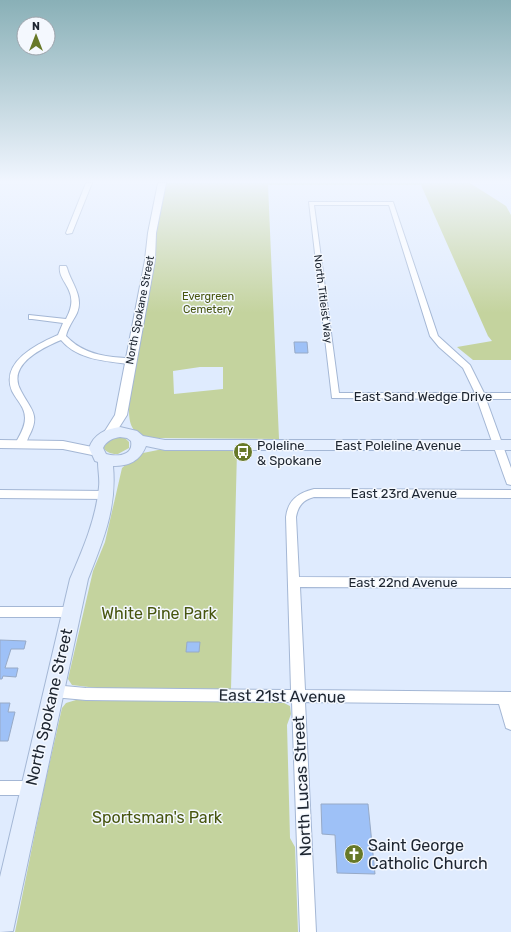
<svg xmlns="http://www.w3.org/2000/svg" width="511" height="932" viewBox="0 0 511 932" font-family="Rubik,sans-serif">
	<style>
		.green { fill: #c4d39e; fill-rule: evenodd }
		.building { fill: #9ec1f7; stroke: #97aac7 }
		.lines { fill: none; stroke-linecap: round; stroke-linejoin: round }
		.minor-casing { stroke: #a4b7d5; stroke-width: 2 }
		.tertiary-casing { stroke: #a4b7d5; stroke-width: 2 }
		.secondary-casing { stroke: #a4b7d5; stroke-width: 2 }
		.minor { fill: #fff; fill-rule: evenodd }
		.tertiary { fill: #fff; fill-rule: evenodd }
		.secondary { fill: #e4eefe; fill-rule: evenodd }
		.labels { text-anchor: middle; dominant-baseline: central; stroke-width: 3; stroke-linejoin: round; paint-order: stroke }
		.far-park-label { font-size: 11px; fill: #47550f; stroke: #f4f8fe }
		.far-street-label { font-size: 11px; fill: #1d2530; stroke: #f4f8fe }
		.street-label { font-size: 13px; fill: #1d2530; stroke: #f4f8fe }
		.poi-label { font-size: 13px; fill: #1d2530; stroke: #f4f8fe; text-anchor: start }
		.near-park-label { font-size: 16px; fill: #47550f; stroke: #f4f8fe }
		.near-street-label { font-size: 16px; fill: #1d2530; stroke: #f4f8fe }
		.near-poi-label { font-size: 16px; fill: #1d2530; stroke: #f4f8fe; text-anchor: start }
	</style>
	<rect width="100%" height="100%" fill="#dfebfe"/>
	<path class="green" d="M162 183H470L506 206 511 215V360H473L457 347 492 341 488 336 421 185H268L279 439 151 438C127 434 129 419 129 399L158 201ZM200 367H223V389L174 394 173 371Z
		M117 437 125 438 129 442V448L118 454C111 455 97 449 107 441 110 439 114 438 117 437Z
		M158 450 237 451 231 689 97 688 72 685 68 679 93 571 105 542 122 468 134 458 143 453Z
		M76 700 284 703 290 706 291 714 287 725 290 838 295 847 298 932H15L44 788 62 708 66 703Z"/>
	<path class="building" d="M294 342H307L308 353H295Z
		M0 640 26 641 24 649H11L5 668H18L16 677 3 676 2 679H0Z
		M187 642H200L199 652H186Z
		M0 703H10L8 712H15L8 741H0Z
		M321 804H368L375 874 337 873 335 835 322 834Z"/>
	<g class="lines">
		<defs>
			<path id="minor" d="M86 183H92L72 233 67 234 66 233Z
				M309 202H393L438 336 470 365 484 393H511V399H486L511 468V485L507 484 503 473 477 399 332 398ZM314 205H389L430 336 439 347 463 368 475 393H339Z
				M60 266H66L67 268C71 283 84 296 77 313 73 321 68 327 66 336 79 350 95 355 113 357 120 358 130 357 134 361L130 364C105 361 78 360 61 340 42 348 6 365 21 391 30 409 41 414 29 436 27 441 25 446 20 447L15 444C19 436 25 428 25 418 25 407 17 401 12 391 0 362 37 344 58 335L63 323 32 319H29V315L66 319C82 290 57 283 60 266Z
				M314 489 511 490V498L314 497C303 500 298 506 296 517L299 577 511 578V588L300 587 305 690 511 692V730L506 728 499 704 305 702 316 932H300L292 702 86 700 53 697 48 695 46 691 48 687 53 685 86 688 291 690 286 517C288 500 298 493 314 489Z
				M0 490 106 491 110 492 111 495 110 498 106 499 0 498Z
				M0 607H71L75 608 77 612 75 616 71 617H0Z
				M0 781H31L36 783 38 788 36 793 31 795H0Z"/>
			<path id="tertiary" d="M158 183H166L156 233 155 260 127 415 113 437 109 438 105 437 103 434 115 415 145 260 148 233Z
				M0 440 63 441 97 448 102 449 103 452 102 455 97 456 63 449 0 448Z"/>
			<path id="secondary" d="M120 427 137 431 143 436 165 440H511V450H165L146 446C140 461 129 466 113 466 117 508 103 541 88 579L13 931 0 932V877L70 579C83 549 96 519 99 487 100 479 98 470 98 462L95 461 89 448C94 434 105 429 120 427ZM120 437 127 438 131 441C134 456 116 457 106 454L103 448C106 441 113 438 120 437Z"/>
		</defs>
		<use href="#minor" class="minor-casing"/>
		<use href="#tertiary" class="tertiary-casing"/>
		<use href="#secondary" class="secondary-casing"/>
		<use href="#minor" class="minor"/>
		<use href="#tertiary" class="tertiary"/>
		<use href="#secondary" class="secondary"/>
	</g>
	<linearGradient id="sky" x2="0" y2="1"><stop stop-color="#89b0b7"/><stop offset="0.58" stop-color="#f1f6ff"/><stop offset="1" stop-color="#f1f6ff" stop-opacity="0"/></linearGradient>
	<rect width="511" height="313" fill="url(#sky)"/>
	<defs>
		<symbol id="bus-disc" viewBox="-11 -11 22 22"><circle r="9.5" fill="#677928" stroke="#f4f8fe"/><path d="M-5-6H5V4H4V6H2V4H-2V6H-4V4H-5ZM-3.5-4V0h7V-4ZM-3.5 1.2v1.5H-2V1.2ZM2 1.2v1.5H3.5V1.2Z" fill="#fff"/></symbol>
		<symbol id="church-disc" viewBox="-11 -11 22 22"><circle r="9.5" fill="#677928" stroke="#f4f8fe"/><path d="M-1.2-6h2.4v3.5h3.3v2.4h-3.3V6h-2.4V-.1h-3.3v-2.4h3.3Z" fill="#fff"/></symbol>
	</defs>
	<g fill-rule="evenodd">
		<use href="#bus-disc" x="232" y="441" width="22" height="22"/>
		<use href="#church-disc" x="343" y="843" width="22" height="22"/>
	</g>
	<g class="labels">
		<g class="far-park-label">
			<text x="208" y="296">Evergreen<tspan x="208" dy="13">Cemetery</tspan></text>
		</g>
		<g class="far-street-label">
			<text transform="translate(323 299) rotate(83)">North Titleist Way</text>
			<text transform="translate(140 310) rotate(-79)">North Spokane Street</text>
		</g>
		<g class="street-label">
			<text x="423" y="396">East Sand Wedge Drive</text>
			<text x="398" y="445">East Poleline Avenue</text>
			<text x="404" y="493">East 23rd Avenue</text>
			<text x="403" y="582">East 22nd Avenue</text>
		</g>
		<g class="poi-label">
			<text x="257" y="445">Poleline<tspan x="257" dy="15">&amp; Spokane</tspan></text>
		</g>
		<g class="near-park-label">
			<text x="159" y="613">White Pine Park</text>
			<text x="157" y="817">Sportsman's Park</text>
		</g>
		<g class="near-street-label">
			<text transform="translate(282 696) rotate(1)">East 21st Avenue</text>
			<text transform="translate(49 707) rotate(-77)">North Spokane Street</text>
			<text transform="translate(302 786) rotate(-93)">North Lucas Street</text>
		</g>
		<g class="near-poi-label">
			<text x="368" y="845">Saint George<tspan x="368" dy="18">Catholic Church</tspan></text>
		</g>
	</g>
	<g transform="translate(36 36)"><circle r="19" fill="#f4f8fe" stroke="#9ea4ac"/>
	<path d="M0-3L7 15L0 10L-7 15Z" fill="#677928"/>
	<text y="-6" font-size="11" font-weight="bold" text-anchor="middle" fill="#1d2530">N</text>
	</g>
</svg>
